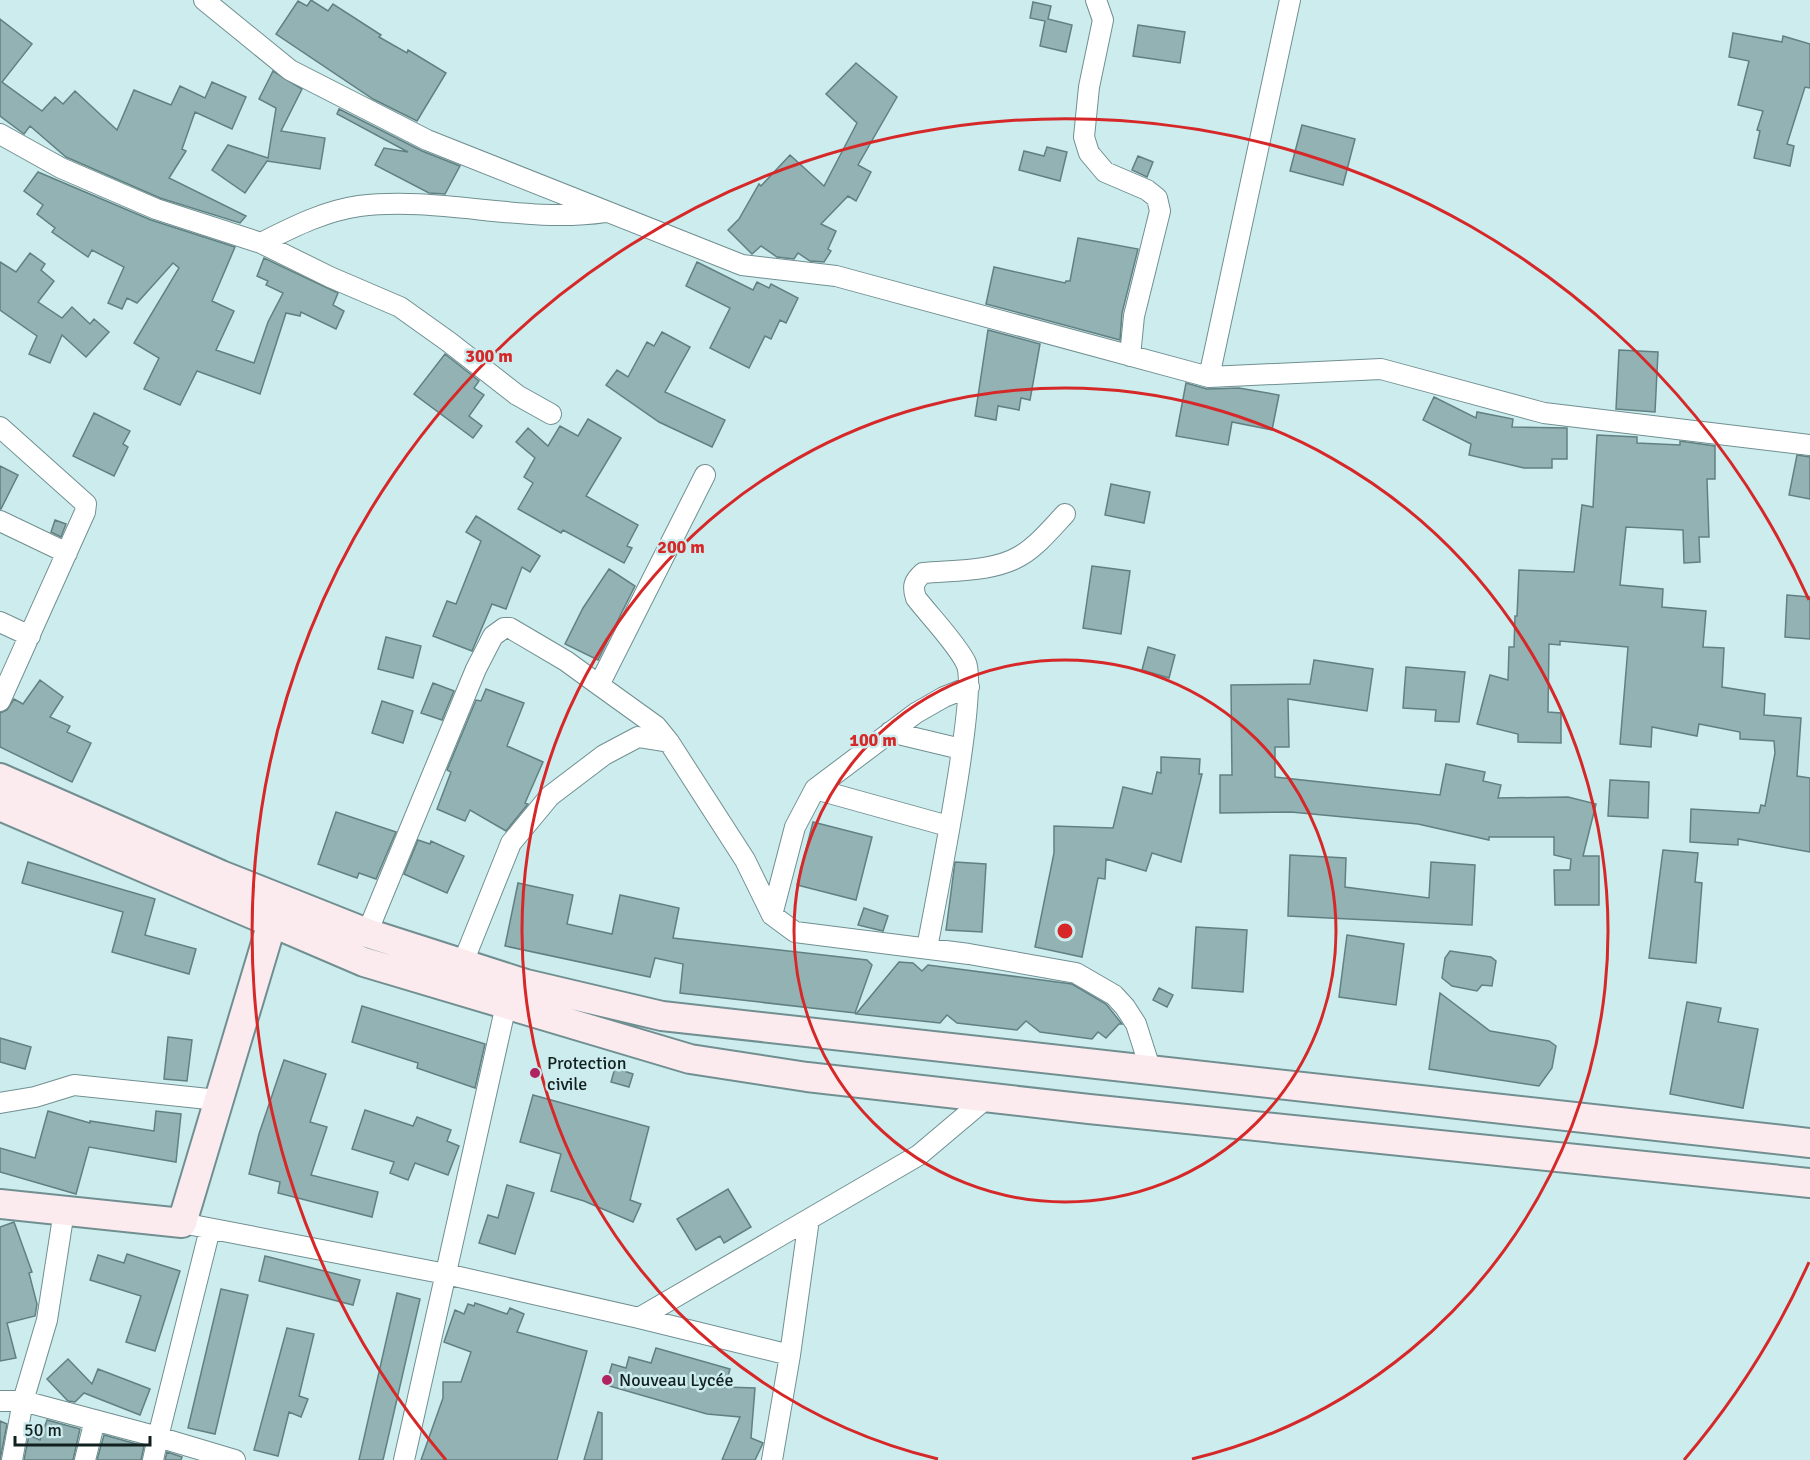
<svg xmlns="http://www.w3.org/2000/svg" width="1810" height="1460" viewBox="0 0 1810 1460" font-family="Signika,sans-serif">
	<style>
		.building { fill: #92b2b3; stroke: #628082; stroke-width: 1.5 }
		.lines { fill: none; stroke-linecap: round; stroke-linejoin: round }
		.street-casing { stroke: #718f91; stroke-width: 22 }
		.secondary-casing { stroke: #718f91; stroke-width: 32 }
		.street { stroke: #fff; stroke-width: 20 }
		.secondary { stroke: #fbebef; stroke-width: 28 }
		.ring { fill: none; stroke: #d62828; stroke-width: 3 }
		.poi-dot { fill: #b02461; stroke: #ccecee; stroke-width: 2 }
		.labels { text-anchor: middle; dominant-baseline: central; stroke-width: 5; stroke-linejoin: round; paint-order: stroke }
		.poi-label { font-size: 18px; fill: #132020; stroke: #ccecee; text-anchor: start }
		.centre { fill: #d62828; stroke: #ccecee; stroke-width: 3 }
		.ring-label { font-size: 18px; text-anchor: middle; font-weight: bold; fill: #d62828; stroke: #ccecee; stroke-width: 5; stroke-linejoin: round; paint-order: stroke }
	</style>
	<rect width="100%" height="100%" fill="#ccecee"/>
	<path class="building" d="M311 0 328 11 333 4 381 35 379 37 407 53 408 50 446 73 417 121 373 99 276 34 298 1 307 6Z
		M1033 2 1051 6 1048 19 1072 25 1066 52 1040 46 1045 21 1030 18Z
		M0 19 32 44 2 82 42 111 55 97 63 104 75 91 117 130 134 90 171 105 180 86 205 98 212 82 246 97 232 129 195 112 182 149 186 151 169 178 246 216 240 223 160 198 66 157 30 126 24 134 0 116Z
		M1138 25 1185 32 1180 63 1133 56Z
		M1733 33 1782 42 1783 36 1810 44V88L1805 87 1787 144 1794 146 1790 166 1754 158 1760 131 1757 130 1763 111 1738 105 1749 61 1729 57Z
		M856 63 897 97 858 165 871 172 856 201 848 196 821 224 836 231 828 249 831 251 824 262 810 261 798 253 794 259 777 257 761 246 752 254 728 230 739 219 759 184 761 186 790 155 824 186 857 123 826 94Z
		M273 71 302 89 281 131 325 138 320 169 267 161 245 193 212 170 228 145 268 158 276 108 259 99Z
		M339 109 422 151 460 166 445 194 429 193 375 165 384 148 408 152 337 114Z
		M1302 125 1355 139 1343 185 1290 171Z
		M1047 147 1067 152 1060 181 1019 170 1024 151 1044 156Z
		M1138 156 1153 162 1147 177 1132 170Z
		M38 172 151 220 235 247 212 301 234 311 216 350 254 363 268 322 283 293 266 285 268 281 257 276 264 258 338 293 333 305 344 311 336 329 301 312 300 316 286 313 260 394 197 371 180 405 144 389 159 358 134 343 179 268 173 263 137 303 127 298 122 309 108 303 124 267 92 250 88 257 52 232 55 228 37 214 43 205 24 191Z
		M1078 238 1138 249 1122 313 1120 340 986 304 994 267 1065 283 1066 281H1070Z
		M30 253 45 264 41 270 54 281 38 302 62 318 72 307 90 324 94 319 109 332 86 357 62 335 50 363 29 354 37 336 0 310V262L16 272Z
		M697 262 753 290 757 282 769 288 771 284 798 298 786 323 780 320 771 339 765 336 749 368 710 348 730 308 686 286Z
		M988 330 1040 344 1030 400 1021 398 1019 410 998 406 996 420 975 416Z
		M662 332 690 347 665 392 725 420 712 447 659 422 606 385 617 370 628 377 647 342 654 346Z
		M1619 350 1658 352 1655 412 1616 409Z
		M445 354 479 381 474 388 484 395 469 416 482 426 473 438 414 394Z
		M1186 383 1207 389 1239 388 1279 395 1272 430 1232 422 1228 445 1176 436Z
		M1434 397 1476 418 1477 412 1513 419 1512 427 1567 428V459H1552V468H1524L1469 455 1471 444 1423 420Z
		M94 413 130 431 123 444 128 447 114 476 73 456Z
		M588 419 621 438 586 496 638 525 627 546 632 548 624 563 563 530 561 533 518 509 533 483 524 477 535 458 516 442 528 428 548 446 560 426 578 436Z
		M1597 435 1637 437V443L1680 445V441L1715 446V479H1707L1709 537H1699L1700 562 1684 563 1683 530 1626 527 1620 585 1663 589 1662 607 1706 611 1703 647 1724 648 1722 687 1765 694 1764 715 1801 718 1797 776 1810 778V852L1738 839V845L1690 842 1691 809 1759 813 1761 805 1765 806 1775 753 1774 741 1740 739V732L1699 724 1697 736 1652 727 1651 747 1620 744 1628 647 1560 641V645L1549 644 1548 712 1561 713V743L1518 742V734L1477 724 1490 675 1508 680 1509 647H1514L1515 616H1517L1519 570 1574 572 1582 505 1593 507Z
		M1797 455 1810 457V499L1789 495Z
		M0 466 18 475 1 509H0Z
		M1111 484 1150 492 1144 523 1105 515Z
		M476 516 540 556 530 572 522 567 506 609 492 604 472 651 433 636 447 601 456 604 481 541 466 532Z
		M55 520 66 524 61 537 51 532Z
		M1092 566 1130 571 1121 634 1083 628Z
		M609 569 635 586 598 660 565 644 583 608Z
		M1787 595 1810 597V639L1785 637Z
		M386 637 421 646 413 678 378 669Z
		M1148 647 1175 655 1169 678 1142 670Z
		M1314 660 1373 669 1367 711 1288 699 1289 747H1275V777L1440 795 1446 764 1485 772 1483 781 1501 785 1498 798 1568 797 1596 804 1583 856H1599V905H1555L1554 870H1570L1571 859 1554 855V837H1489V840L1418 824 1291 812 1220 813V775H1232L1231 685 1310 684Z
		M1406 667 1465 672 1459 722 1435 721 1436 710 1403 708Z
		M40 680 63 697 50 717 70 726 67 732 91 743 72 782 0 747V713L7 710 14 699 23 704Z
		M433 683 454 691 442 720 421 713Z
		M486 689 524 703 507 746 543 762 525 803 528 804 506 831 470 810 465 821 437 809 451 772 447 770 476 700 481 701Z
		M382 701 413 711 403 743 372 733Z
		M1161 757 1200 759 1199 774H1202L1181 862 1152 853 1146 871 1106 859 1105 879 1098 878 1082 957 1035 947 1054 853V826L1113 828 1123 787 1152 794 1157 772 1161 773Z
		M1610 780 1649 782 1648 818 1608 816Z
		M336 812 396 832 376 879 359 873 357 878 318 864Z
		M813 822 872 837 856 900 797 885Z
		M418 840 430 844 431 841 464 856 447 893 404 874Z
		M1663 850 1698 853 1695 882 1702 883 1696 963 1649 958Z
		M1290 855 1346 858 1345 887 1429 898 1431 862 1475 865 1472 925 1288 916Z
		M28 862 155 899 145 935 196 949 189 974 112 952 123 912 22 883Z
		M955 862 986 864 982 932 946 930Z
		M518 883 573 895 567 924 612 934 620 895 679 908 673 938 867 960 872 965 855 1013 680 993 683 964 655 958 650 977 505 946Z
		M864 908 888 916 883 931 858 925Z
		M1196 927 1247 930 1243 992 1192 988Z
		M1347 935 1404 944 1396 1005 1339 997Z
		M1450 951 1491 957 1496 961 1492 986 1482 985 1477 991 1452 986 1442 978 1445 958Z
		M899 962 913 963 922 971 928 965 1072 984 1106 1004 1122 1024H1119L1106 1038 1098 1032 1092 1039 1040 1032 1026 1021 1017 1030 957 1023 947 1015 940 1023 856 1014Z
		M1159 988 1173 995 1167 1007 1153 1000Z
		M1440 993 1490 1031 1549 1041 1556 1046 1552 1068 1539 1086 1429 1069Z
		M1687 1002 1721 1008 1718 1022 1758 1029 1743 1108 1670 1094Z
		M362 1006 485 1044 475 1088 417 1068 418 1063 352 1042Z
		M168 1037 192 1040 187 1081 164 1079Z
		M0 1038 31 1047 25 1069 0 1062Z
		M284 1060 326 1074 310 1122 327 1127 311 1175 378 1192 372 1217 278 1193 280 1182 249 1174 259 1134Z
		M615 1068 633 1074 629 1087 611 1082Z
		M533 1095 649 1127 630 1200 641 1204 633 1222 584 1201 551 1191 561 1154 520 1142Z
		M365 1110 413 1126 417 1117 451 1130 447 1141 459 1146 448 1175 415 1163 408 1180 390 1173 394 1162 352 1149Z
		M48 1111 90 1123V1121L154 1131 156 1111 181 1114 176 1162 89 1147 76 1194 0 1172V1148L35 1158Z
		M507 1185 534 1193 515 1254 479 1243 488 1215 498 1218Z
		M728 1189 751 1227 724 1243 720 1236 696 1250 677 1219Z
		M14 1222 32 1272 29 1273 37 1304 35 1316 7 1323 16 1358 0 1361V1227Z
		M127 1254 180 1271 155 1351 126 1342 141 1296 90 1280 98 1255 124 1263Z
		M265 1256 360 1280 353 1305 259 1281Z
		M221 1289 248 1295 215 1434 188 1428Z
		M397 1293 420 1299 383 1460H359Z
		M475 1303 507 1314 510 1308 524 1314 517 1332 587 1351 557 1460H421L443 1398V1382H461L471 1352 444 1342 455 1310 464 1314 468 1304 474 1306Z
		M287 1328 314 1334 299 1396 308 1399 301 1417 289 1412 278 1456 254 1450Z
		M656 1348 730 1369 725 1387 755 1388 751 1438 763 1443 755 1460H722L740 1417 707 1414 606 1385 612 1364 626 1368 629 1357 651 1363Z
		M68 1359 92 1384 98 1369 150 1389 140 1415 84 1393 75 1402 68 1401 47 1379Z
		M598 1412 602 1413V1460H584Z
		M47 1420 80 1429 73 1460H24L29 1435 40 1440Z
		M0 1421 7 1424 0 1460Z
		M104 1435 144 1446 141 1460H97Z
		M167 1452 182 1457 181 1460H165Z"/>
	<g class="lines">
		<defs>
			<path id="street" d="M204 0 290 70 427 140 742 265 836 276 1209 377 1381 369 1544 413 1810 445
				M1096 0 1103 20 1089 87 1084 137 1089 153 1105 172 1147 190 1157 198 1160 211 1134 316 1130 356
				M0 134 61 168 156 209 261 243 330 277 400 307 449 342 517 395 551 414
				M261 243C293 227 324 211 359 206 441 196 524 224 605 212
				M1209 377 1290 0
				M0 427 86 504 85 512 0 701
				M0 521 67 553
				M0 622 30 636
				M890 732 961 749
				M669 742 656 726 599 685 705 475
				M815 789 948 826
				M772 915 795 827 815 789 916 713 944 697 969 687
				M367 933 476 669 493 636 504 628H510L566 661 599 685
				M927 948C935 905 979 689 966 663 957 644 929 615 916 598 912 586 914 581 923 573 953 570 993 572 1020 556 1037 546 1051 529 1065 514
				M462 965 511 843 550 796 604 755 638 737 669 742 745 860 772 915 795 932 969 954 1076 973 1114 995 1125 1007 1136 1024 1151 1071
				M0 1103 35 1097 74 1085 218 1100
				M182 1223 446 1274 639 1318 919 1155 989 1096
				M639 1318 790 1355
				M0 1401H23L158 1437 210 1229
				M12 1460 23 1401 47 1320 64 1211
				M85 1460 95 1420
				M153 1460 158 1437 235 1460
				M404 1460 506 1005
				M772 1460 790 1355 809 1219"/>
			<path id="secondary" d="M0 778 221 875 367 933 526 984 662 1016 1810 1143
				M0 806 364 962 690 1059 807 1077 1089 1109 1810 1183
				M0 1204 182 1223 277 906"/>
		</defs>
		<use href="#street" class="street-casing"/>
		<use href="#secondary" class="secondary-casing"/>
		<use href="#street" class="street"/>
		<use href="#secondary" class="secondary"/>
	</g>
	<g class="ring">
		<circle cx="1065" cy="931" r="271"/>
		<path d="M938 1459A543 543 0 1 1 1192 1459"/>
		<path d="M1809 1262A814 814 0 0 1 1684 1460M446 1460A814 814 0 1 1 1809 600"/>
	</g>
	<g class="poi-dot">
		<circle cx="535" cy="1073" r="6"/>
		<circle cx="607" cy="1380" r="6"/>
	</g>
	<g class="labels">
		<g class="poi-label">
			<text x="547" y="1063">Protection<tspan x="547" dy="21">civile</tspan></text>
			<text x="619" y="1380">Nouveau Lycée</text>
		</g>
	</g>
	<circle cx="1065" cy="931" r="9" class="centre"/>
	<g class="ring-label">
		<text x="489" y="362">300 m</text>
		<text x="681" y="553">200 m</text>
		<text x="873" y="746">100 m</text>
	</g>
	<path d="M15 1436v9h135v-9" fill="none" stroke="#132020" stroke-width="3"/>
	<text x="24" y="1436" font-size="18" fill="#132020" stroke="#ccecee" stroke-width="4.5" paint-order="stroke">50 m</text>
</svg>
